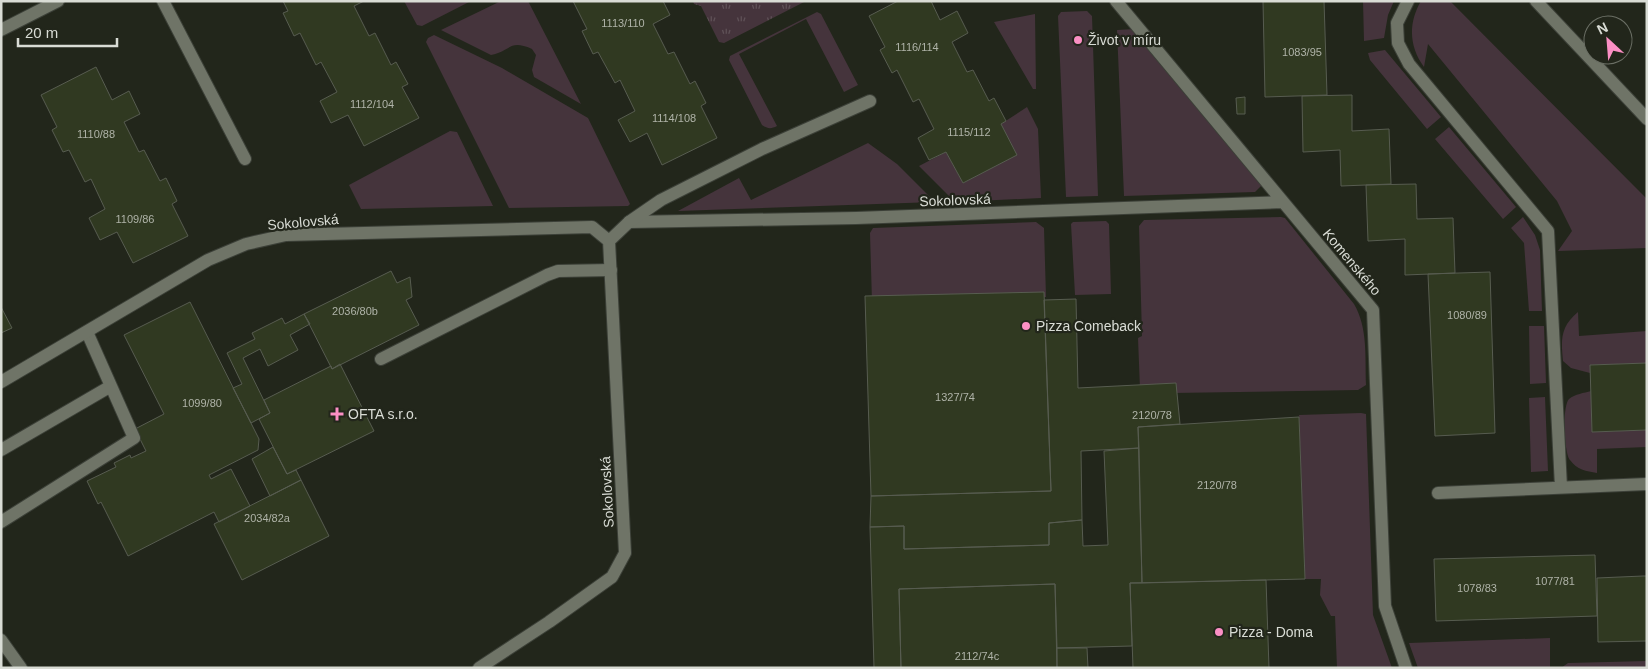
<svg xmlns="http://www.w3.org/2000/svg" width="1648" height="669" viewBox="0 0 1648 669" font-family="Arial,sans-serif">
	<style>
		.grass { fill: #45343c }
		.park { fill: url(#park-tufts) }
		.building { fill: #303921; stroke: #575c50 }
		.lines { fill: none; stroke-linecap: round; stroke-linejoin: round }
		.service-casing { stroke: #3c4038; stroke-width: 14 }
		.pedestrian-casing { stroke: #3c4038; stroke-width: 14 }
		.minor-casing { stroke: #3c4038; stroke-width: 14 }
		.service { stroke: #6f7467; stroke-width: 12 }
		.pedestrian { stroke: #6f7467; stroke-width: 12 }
		.minor { stroke: #6f7467; stroke-width: 12 }
		.poi-dot { fill: #fb8fc4; stroke: #22261b; stroke-width: 2 }
		.labels { text-anchor: middle; dominant-baseline: central; stroke-width: 4.5; stroke-linejoin: round; paint-order: stroke }
		.number-label { font-size: 11px; fill: #afb3a8 }
		.poi-label { font-size: 14px; fill: #d9dcd5; stroke: #22261b; text-anchor: start }
		.street-label { font-size: 14px; fill: #d9dcd5; stroke: #22261b }
	</style>
	<defs>
		<pattern id="park-tufts" width="24" height="20" patternUnits="userSpaceOnUse" patternTransform="scale(1.25)"><rect width="24" height="20" fill="#45343c"/><path d="M3 7l-1-3M5 7V3M7 7l1-3M15 17l-1-3M17 17v-4M19 17l1-3" fill="none" stroke="#5f5157"/></pattern>
	</defs>
	<rect width="100%" height="100%" fill="#22261b"/>
	<path class="grass" d="M404 1H471L422 26 417 25Z
		M501 1H528L581 104 534 77 532 70 536 55 532 49C509 39 511 51 491 55L441 30Z
		M1363 1H1394L1388 15 1384 38 1364 41Z
		M1421 1H1450L1647 199V248L1558 251 1572 231 1557 201 1428 44 1424 67C1409 47 1408 23 1421 1Z
		M1087 11 1092 16 1098 196 1066 197 1058 16 1061 12Z
		M817 12 821 14 858 85 844 92 806 19 739 54 777 126C771 129 768 129 762 125L729 60 730 56Z
		M1035 14 1036 89H1033L994 22Z
		M1135 29 1262 185 1255 192 1124 196 1117 30Z
		M434 35 502 68 588 118 630 204 628 206 509 208 426 42 428 38Z
		M1385 50 1441 117 1427 129 1370 60 1368 53Z
		M1027 107 1038 129 1041 198 955 202 919 166 946 152 963 183 1016 155 1001 124Z
		M1449 127 1516 207 1503 219 1435 139Z
		M450 131 457 132 493 206 361 209 349 185Z
		M868 143 897 164 935 202 678 211 739 178 751 200Z
		M1281 217 1285 218 1354 304C1368 328 1365 357 1366 385L1358 390 1172 393 1140 389 1138 338 1142 336 1139 226 1144 220Z
		M1523 217 1535 235 1540 250 1542 311H1529L1524 243 1511 228Z
		M1106 221 1109 224 1111 294 1075 295 1071 224 1073 222Z
		M1036 222 1044 228 1046 297 872 302 870 233 873 228Z
		M1578 312 1579 336 1647 331V363L1590 365V373L1571 368 1563 361C1561 340 1560 327 1578 312Z
		M1529 326H1544L1546 383 1530 384Z
		M1591 391 1592 432 1647 430V447L1597 449V473C1586 471 1577 470 1570 460 1564 453 1562 406 1569 399 1575 394 1584 393 1591 391Z
		M1545 397 1548 471 1531 472 1529 398Z
		M1361 413 1366 414 1373 615 1392 668H1337L1335 616H1331L1320 595 1321 579H1305L1299 415Z
		M1550 638V668H1418L1409 643Z
		M1647 661V668H1561L1568 663Z"/>
	<path class="park" d="M693 1H806L724 43 719 42 701 6 694 4Z"/>
	<path class="building" d="M283 1H364L354 6 369 36 375 33 391 65 396 62 408 84 402 87 419 118 364 146 348 115 331 123 320 101 337 92 321 62 316 65 300 33 294 36 283 13 288 11Z
		M573 1H663L670 15 653 24 668 54 674 52 690 84 695 81 706 103 701 106 717 138 662 165 647 133 630 142 618 120 635 111 620 80 615 83 598 52 593 54 582 31 587 29Z
		M898 1H931L940 20 957 11 968 33 952 42 967 72 973 70 989 101 994 98 1006 121 1001 124 1017 155 963 183 946 152 929 160 918 138 934 129 919 99 913 102 897 70 892 73 880 50 885 47 869 16Z
		M1263 1H1324L1327 95 1265 97Z
		M96 67 112 100 129 91 140 114 124 122 139 152 144 150 160 181 166 178 177 201 172 204 188 236 133 263 117 232 100 240 89 218 105 209 91 179 85 182 69 150 63 152 52 130 57 127 41 95Z
		M1352 95V131L1389 129 1391 184 1341 186 1340 150 1303 152 1302 96Z
		M1245 97V114H1237L1236 98Z
		M1416 184 1417 219 1453 218 1455 273 1405 275V239L1368 241 1366 185Z
		M391 271 397 283 410 277 412 297 406 300 419 325 332 369 304 314Z
		M1490 272 1495 433 1435 436 1428 274Z
		M1044 292 1051 491 871 496 865 296Z
		M1076 299 1078 388 1176 383 1180 424 1138 427 1139 448 1081 451 1082 520 1049 523V545L904 549V526L870 527 871 496 1051 491 1044 300Z
		M190 302 259 439 258 450 209 475 211 479 231 469 250 506 219 522 214 512 128 556 101 502 98 504 87 481 116 467 114 463 130 455 131 458 146 451 135 429 164 414 124 335Z
		M1 307 12 328 1 333Z
		M304 314 310 324 290 335 298 350 268 366 260 349 243 358 270 413 251 423 233 388 242 384 227 353 255 339 252 333 282 318 285 324Z
		M1647 363V430L1592 432 1590 365Z
		M340 364 374 431 287 474 259 419 270 413 264 400 331 366 332 369Z
		M1299 417 1305 579 1142 583 1138 427Z
		M273 447 287 474 296 470 301 480 270 496 252 459Z
		M1139 448 1142 583H1130L1132 646 1057 648 1055 584 899 589 901 668H874L870 527 904 526V549L1049 545V523L1082 520 1083 546 1108 545 1104 451Z
		M301 480 329 536 242 580 214 524Z
		M1595 555 1597 616 1436 621 1434 559Z
		M1643 576H1647V641L1598 642 1597 578Z
		M1266 580 1269 668H1133L1130 583Z
		M1055 584 1057 668H901L899 589Z
		M1057 648H1087L1088 668H1057Z"/>
	<g class="lines">
		<defs>
			<path id="service" d="M381 359 547 275 558 271 611 270
				M1 450 111 386
				M1 522 134 438 87 332"/>
			<path id="pedestrian" d="M1116 1 1373 310 1385 606 1406 668
				M629 222 856 218 1283 202"/>
			<path id="minor" d="M163 1 245 159
				M1408 1 1397 23 1398 43 1409 64 1548 231 1561 487
				M1536 1 1647 119
				M1 30 58 1
				M609 241 629 222 661 200 762 149 870 101
				M1 382 208 260 246 244 286 235 592 227 609 241 625 553 612 577 549 622 479 668
				M1438 493 1647 484
				M1 640 21 668"/>
		</defs>
		<use href="#service" class="service-casing"/>
		<use href="#pedestrian" class="pedestrian-casing"/>
		<use href="#minor" class="minor-casing"/>
		<use href="#service" class="service"/>
		<use href="#pedestrian" class="pedestrian"/>
		<use href="#minor" class="minor"/>
	</g>
	<g class="poi-dot">
		<circle cx="1078" cy="40" r="5"/>
		<circle cx="1026" cy="326" r="5"/>
		<path d="M334.5 406.5h5v5h5v5h-5v5h-5v-5h-5v-5h5z"/>
		<circle cx="1219" cy="632" r="5"/>
	</g>
	<g class="labels">
		<g class="number-label">
			<text x="623" y="23">1113/110</text>
			<text x="917" y="47">1116/114</text>
			<text x="1302" y="52">1083/95</text>
			<text x="372" y="104">1112/104</text>
			<text x="674" y="118">1114/108</text>
			<text x="969" y="132">1115/112</text>
			<text x="96" y="134">1110/88</text>
			<text x="135" y="219">1109/86</text>
			<text x="355" y="311">2036/80b</text>
			<text x="1467" y="315">1080/89</text>
			<text x="955" y="397">1327/74</text>
			<text x="202" y="403">1099/80</text>
			<text x="1152" y="415">2120/78</text>
			<text x="1217" y="485">2120/78</text>
			<text x="267" y="518">2034/82a</text>
			<text x="1555" y="581">1077/81</text>
			<text x="1477" y="588">1078/83</text>
			<text x="977" y="656">2112/74c</text>
		</g>
		<g class="poi-label">
			<text x="1088" y="40">Život v míru</text>
			<text x="1036" y="326">Pizza Comeback</text>
			<text x="348" y="414">OFTA s.r.o.</text>
			<text x="1229" y="632">Pizza - Doma</text>
		</g>
		<g class="street-label">
			<text transform="translate(955 200) rotate(-2)">Sokolovská</text>
			<text transform="translate(303 222) rotate(-5)">Sokolovská</text>
			<text transform="translate(1352 262) rotate(50)">Komenského</text>
			<text transform="translate(607 492) rotate(-93)">Sokolovská</text>
		</g>
	</g>
	<rect width="1648" height="669" fill="none" stroke="#d9dcd5" stroke-width="5"/>
	<g transform="translate(1608 40) rotate(334)"><circle r="24" fill="#22261b" stroke="#6b6f65"/>
	<path d="M0-4L9 19L0 12L-9 19Z" fill="#fb8fc4"/>
	<text y="-8" font-size="14" font-weight="bold" text-anchor="middle" fill="#d9dcd5">N</text>
	</g>
	<path d="M18 38v8h99v-8" fill="none" stroke="#d9dcd5" stroke-width="2.5"/>
	<text x="25" y="38" font-size="15" fill="#d9dcd5" stroke="#22261b" stroke-width="4" paint-order="stroke">20 m</text>
</svg>
